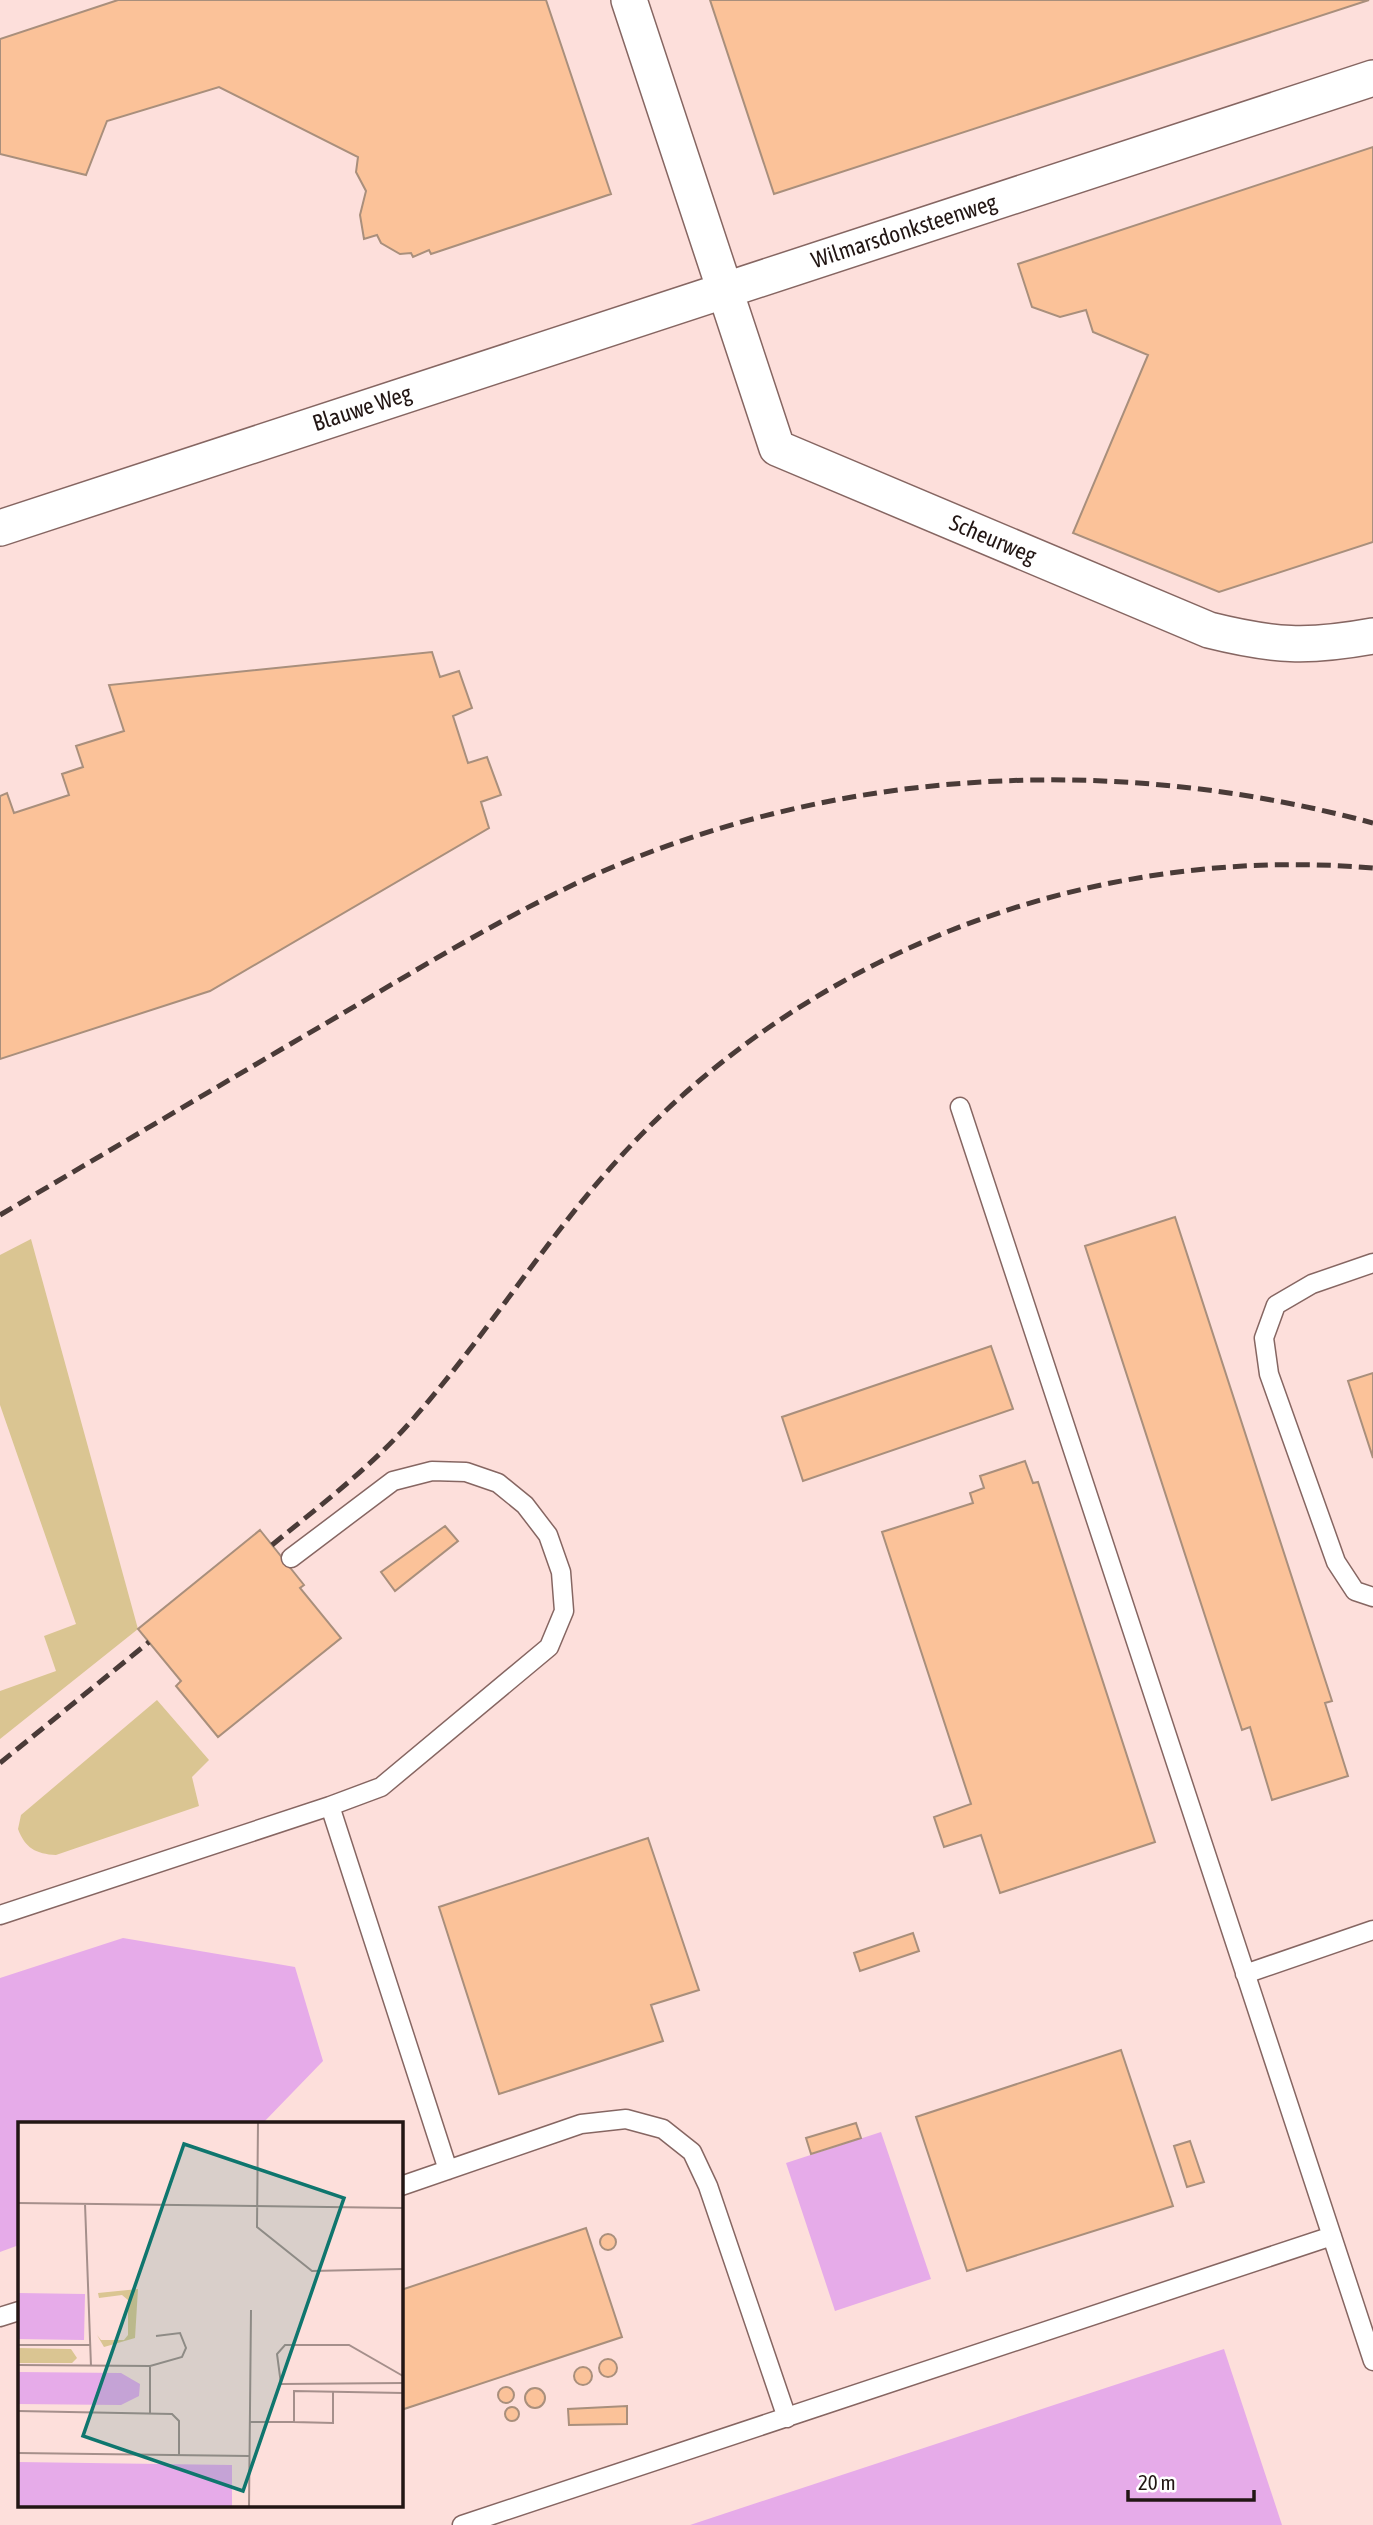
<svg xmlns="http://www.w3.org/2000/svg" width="1373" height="2525" viewBox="0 0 1373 2525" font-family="'Asap Condensed',sans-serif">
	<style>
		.green { fill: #dac592 }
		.water { fill: #e6abe9 }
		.building { fill: #fbc299; stroke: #a98f7c; stroke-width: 2 }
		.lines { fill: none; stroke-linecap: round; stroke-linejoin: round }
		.lane-casing { stroke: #866662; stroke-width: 21 }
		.street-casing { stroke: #866662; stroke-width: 38 }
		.lane { stroke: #fff; stroke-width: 18 }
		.street { stroke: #fff; stroke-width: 35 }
		.rail { stroke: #4a3b38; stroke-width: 5; stroke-dasharray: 14 7; stroke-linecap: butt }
		.labels { text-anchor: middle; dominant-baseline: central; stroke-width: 6; stroke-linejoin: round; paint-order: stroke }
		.street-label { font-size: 23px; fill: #221614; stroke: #fff }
		.inset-road { fill: none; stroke: #a58f8b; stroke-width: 2 }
		.view { fill: #0f766e; fill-opacity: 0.15; stroke: #0f766e; stroke-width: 3.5 }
		.inset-edge { fill: none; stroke: #221614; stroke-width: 3.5 }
	</style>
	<rect width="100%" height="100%" fill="#fddfdb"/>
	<path class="green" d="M31 1239 138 1629 0 1739V1691L56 1671 44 1636 76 1624 0 1405V1255Z
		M157 1700 209 1760 192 1777 199 1806 56 1855C36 1854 25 1848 18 1829L21 1815Z"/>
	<path class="water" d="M123 1938 295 1967 323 2061 262 2124H19V2245L0 2252V1978Z
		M881 2132 931 2279 835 2311 786 2163Z
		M1224 2349 1282 2525H690Z"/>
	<path class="building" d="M118 0H546L611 194 431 254 429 250 413 257 411 253 400 254 381 243 377 235 364 239 360 215 366 191 356 172 358 157 219 87 107 121 86 175 0 154V39Z
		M710 0H1369L774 194Z
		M1373 147V542L1219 592 1073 533 1148 355 1093 332 1086 310 1060 317 1032 307 1018 264Z
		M432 652 440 677 459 671 472 708 453 716 468 763 487 757 501 795 481 802 489 828 210 991 0 1059V796L7 793 14 813 69 795 62 774 83 767 76 746 124 731 109 685Z
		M1175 1217 1332 1701 1325 1703 1348 1776 1272 1800 1250 1727 1242 1730 1085 1246Z
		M991 1346 1013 1409 803 1481 782 1417Z
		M1373 1373V1458L1348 1381Z
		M1025 1461 1033 1483 1038 1482 1155 1842 1000 1893 981 1835 944 1847 934 1817 971 1804 882 1532 973 1503 970 1493 984 1488 980 1476Z
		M445 1526 458 1541 395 1591 381 1572Z
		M260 1530 304 1585 300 1588 341 1638 218 1737 176 1686 181 1681 138 1629Z
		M648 1838 699 1990 651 2005 663 2041 499 2094 439 1907Z
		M913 1933 919 1951 860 1971 854 1953Z
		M1121 2050 1173 2206 967 2271 916 2117Z
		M856 2123 861 2138 811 2154 806 2138Z
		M1190 2141 1204 2182 1187 2187 1174 2146Z
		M586 2228 622 2337 401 2410V2290Z
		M600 2242a8 8 0 1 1 16 0a8 8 0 1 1-16 0Z
		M599 2368a9 9 0 1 1 18 0a9 9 0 1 1-18 0Z
		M574 2376a9 9 0 1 1 18 0a9 9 0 1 1-18 0Z
		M498 2395a8 8 0 1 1 16 0a8 8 0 1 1-16 0Z
		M525 2398a10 10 0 1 1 20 0a10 10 0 1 1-20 0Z
		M627 2406V2424L569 2425 568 2409Z
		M505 2414a7 7 0 1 1 14 0a7 7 0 1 1-14 0Z"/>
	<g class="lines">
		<defs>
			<path id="lane" d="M960 1107 1373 2361
				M1373 1263 1312 1284 1276 1305 1264 1338 1269 1374 1336 1562 1355 1591 1373 1597
				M291 1558 393 1481 432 1471 466 1472 498 1483 525 1505 548 1535 561 1572 564 1611 549 1647 381 1787 330 1806 448 2170
				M0 1915 330 1806
				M1245 1974 1373 1930
				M401 2186 581 2124 626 2119 663 2129 692 2152 708 2186 787 2418
				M0 2317 19 2311
				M462 2525 1332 2236"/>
			<path id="street" d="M629 0 777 448 1209 630C1273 646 1308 648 1373 636
				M0 528 1373 78"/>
		</defs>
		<use href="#lane" class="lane-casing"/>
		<use href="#street" class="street-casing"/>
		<use href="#lane" class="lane"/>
		<use href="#street" class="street"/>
		<path class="rail" d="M0 1215C114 1148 227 1081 340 1015 425 965 511 912 601 872 845 766 1118 754 1373 823
			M272 1545C317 1508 366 1471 405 1428 483 1342 543 1241 622 1155 811 949 1095 844 1373 868
			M0 1763 149 1642"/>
	</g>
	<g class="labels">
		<g class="street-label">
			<text transform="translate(904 231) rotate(-18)">Wilmarsdonksteenweg</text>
			<text transform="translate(362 408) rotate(-18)">Blauwe Weg</text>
			<text transform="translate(993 539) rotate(23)">Scheurweg</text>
		</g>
	</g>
	<g transform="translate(18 2122)">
		<rect width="385" height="385" fill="#fddfdb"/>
		<path d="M120 167 117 216 86 225 79 213 83 218H106L110 213V178L104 173 81 176 80 171ZM0 226 53 227 59 236 54 241H0Z" fill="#dac592"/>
		<path d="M0 171 67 172 66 218 0 217ZM0 250 103 251 122 262 121 274 103 283 0 282ZM0 340 214 343V385H0Z" fill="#e6abe9"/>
		<path class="inset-road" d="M240 0 239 105 294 149 385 147M0 81 385 86M67 82 73 244M0 223H73M0 243 132 244M385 254 331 223H267L259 232 263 262 385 261M315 270V301L276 300V269L385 271M0 289 154 292 161 299V333M132 291V244L164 235 168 226 162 211 138 214M232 300H276M0 331 231 334M231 385 233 188"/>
		<path class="view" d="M166 22 326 76 225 369 65 314Z"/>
		<rect width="385" height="385" class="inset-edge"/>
	</g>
	<path d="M1128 2490v10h126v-10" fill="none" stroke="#221614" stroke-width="3.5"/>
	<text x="1138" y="2490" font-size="21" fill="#221614" stroke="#ffffff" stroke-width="5" paint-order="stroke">20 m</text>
</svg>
